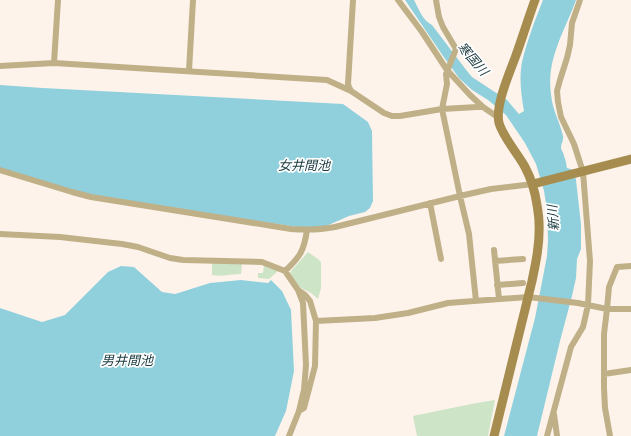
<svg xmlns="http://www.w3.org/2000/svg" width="631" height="436" viewBox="0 0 631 436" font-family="'PT Sans','Noto Sans JP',sans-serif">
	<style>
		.green { fill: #cee4c7 }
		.water { fill: #90d0dc }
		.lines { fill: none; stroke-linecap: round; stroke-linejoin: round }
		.street { stroke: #c0b088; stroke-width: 6 }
		.secondary { stroke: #a68d4f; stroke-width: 9 }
		.labels { text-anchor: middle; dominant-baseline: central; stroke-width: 3.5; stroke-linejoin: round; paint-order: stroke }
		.water-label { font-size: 13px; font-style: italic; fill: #19393f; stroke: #fff }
	</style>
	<rect width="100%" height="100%" fill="#fef3eb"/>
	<path class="green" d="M308 252 318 259 321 262V288L318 299 311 293 299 287 290 274 291 271Z
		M212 262 242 263 241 274C232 274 221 277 212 275Z
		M264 265 278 271 269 279 258 278V273H263Z
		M495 400 488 436H417L413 416 471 404Z"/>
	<path class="water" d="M405 0H414C419 9 422 20 432 25L467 71 472 77 507 100 519 114 524 111C521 95 519 78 522 62 527 41 535 20 543 0H576C565 31 546 59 551 94 552 109 560 122 563 136 564 140 561 143 561 148 561 150 564 153 564 156 566 160 566 164 567 168L574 170 576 180 581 224V249L577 259 576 278 572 296 560 341 537 436H504L535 318 547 256 548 240 547 210 544 191 536 164 525 143 506 115 488 100 472 90 459 78 443 56Z
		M0 85 43 88 343 104 368 122 372 131 373 201 370 208 365 212 349 216 324 227 304 228 93 196 0 168Z
		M121 266 134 267 162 292 175 294 210 283 241 280 268 283 271 280 282 291 291 310 294 371 286 411 275 436H0V308L42 322 65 315 108 272Z"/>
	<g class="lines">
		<path class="street" d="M353 0 348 84 349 87 351 91 384 113 392 116H400L442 109 477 107H483L499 118
			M398 0 422 32 447 70 470 95 483 107
			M436 0 439 17 443 27 456 49 446 74 447 84 442 109 460 196 469 234 476 301
			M54 63 58 0
			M0 66 54 63 327 80 351 91
			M189 71 193 0
			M0 170 72 192 91 197 291 229C307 230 320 230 335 227L460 196 491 189 533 184
			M430 203 441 259
			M0 234 60 237 122 244 138 247 170 258 183 260 262 262 285 271 298 290 303 303 306 365 304 390 299 411 289 436
			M494 250 499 299
			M495 261 523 259
			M631 266 617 267 609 287 607 309H631
			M285 271C300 257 304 251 307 230
			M497 285 523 283
			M298 290 305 295 310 301 316 321 315 366 304 408 299 411
			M316 321 375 318 408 313 448 303 528 297 578 303 607 309 604 334V388L605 408 610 436
			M604 374 631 370
			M554 414 557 436
			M547 436 571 347 583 327 588 305 590 261 583 172 574 144 561 117 558 102 557 91 560 80 567 58 570 45 572 23 580 0"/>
		<path class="secondary" d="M533 184 631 159
			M494 436 532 281C536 262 540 243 539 223 539 217 538 211 537 205 535 191 532 180 525 167 518 154 503 137 499 123 495 106 509 74 515 58 522 39 528 19 535 0"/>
	</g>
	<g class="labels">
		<g class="water-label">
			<text transform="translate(473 59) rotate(49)">寒国川</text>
			<text x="304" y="165">女井間池</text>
			<text transform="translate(553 218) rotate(-94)">新川</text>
			<text x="127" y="360">男井間池</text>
		</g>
	</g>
</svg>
